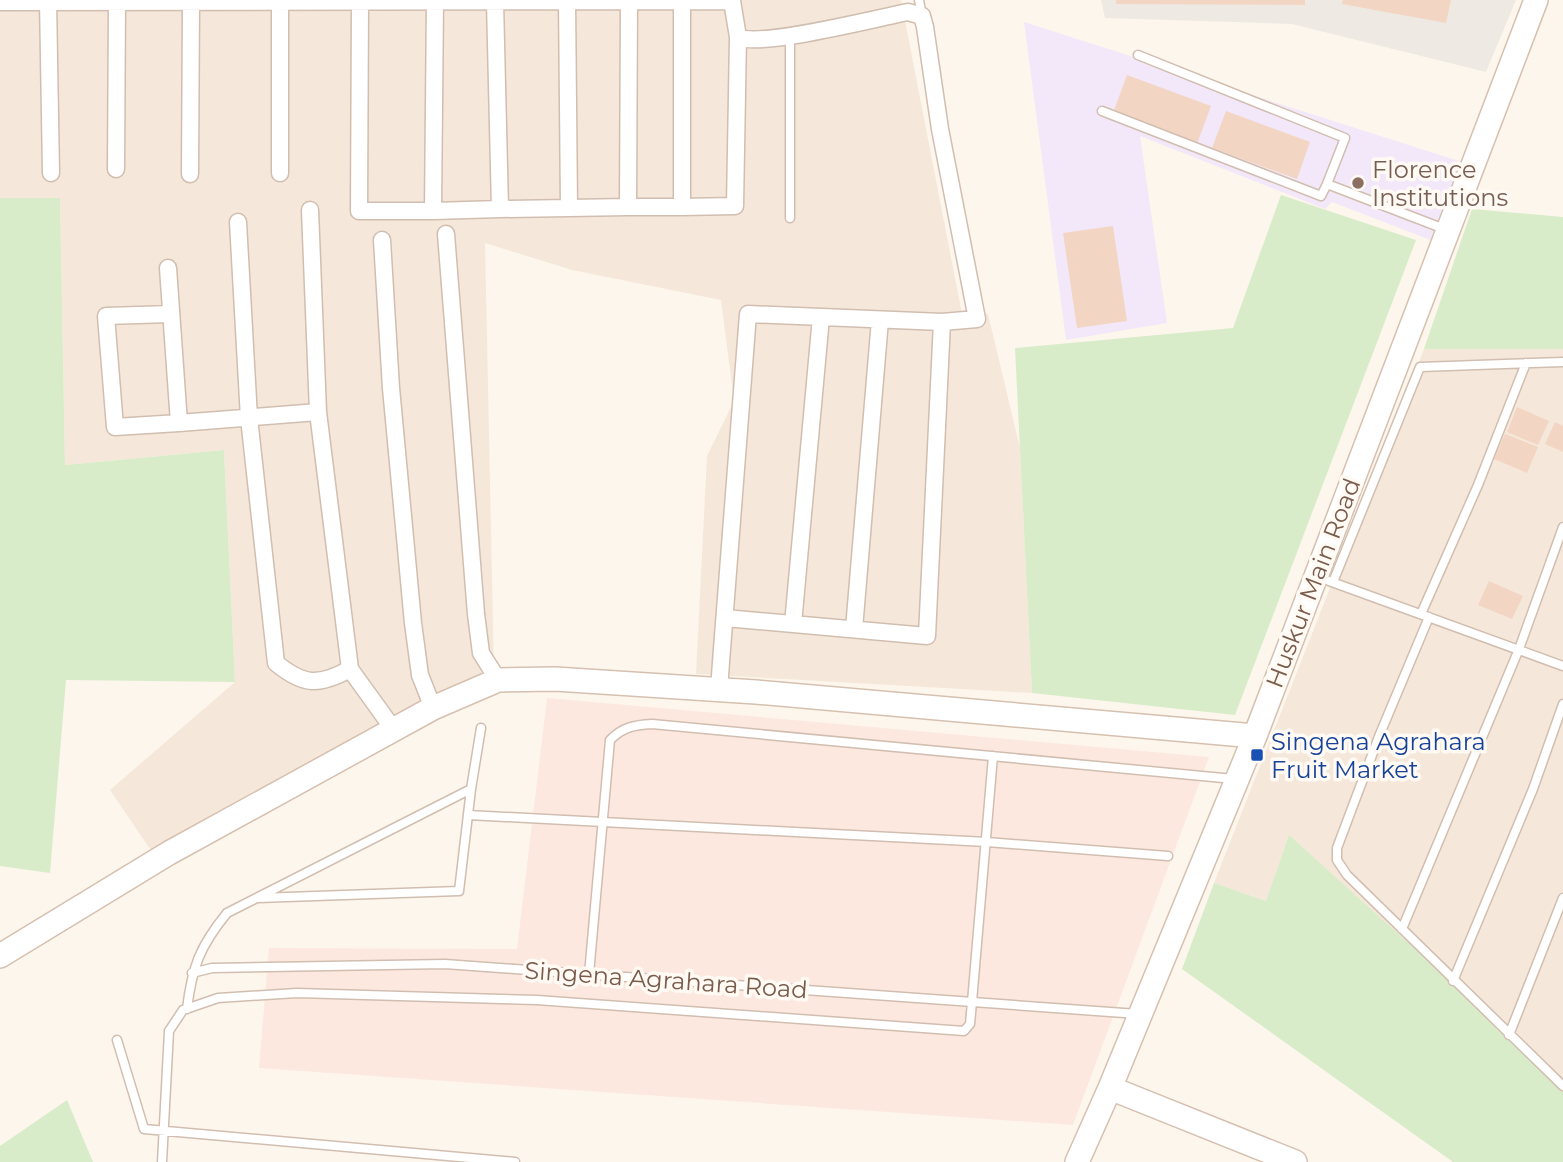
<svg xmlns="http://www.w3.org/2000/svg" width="1563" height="1162" viewBox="0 0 1563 1162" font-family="Montserrat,sans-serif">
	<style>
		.residential { fill: #f5e8da }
		.commercial { fill: #fde8e0 }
		.industrial { fill: #efe9e4 }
		.education { fill: #f3e8fa }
		.green { fill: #d8ecc9 }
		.building { fill: #f3d5c3 }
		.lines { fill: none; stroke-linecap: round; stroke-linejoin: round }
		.lane-casing { stroke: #d1beb0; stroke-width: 11 }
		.street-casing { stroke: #d1beb0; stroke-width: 19 }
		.secondary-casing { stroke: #d6c0b0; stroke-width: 26 }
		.lane { stroke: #fff; stroke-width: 8 }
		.street { stroke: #fff; stroke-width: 16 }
		.secondary { stroke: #fff; stroke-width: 23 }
		.education-dot { fill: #8d6e63; stroke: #fffaf3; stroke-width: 2.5 }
		.transit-dot { fill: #1a4fb4; stroke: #fffaf3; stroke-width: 2.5 }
		.labels { text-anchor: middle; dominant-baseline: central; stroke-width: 7; stroke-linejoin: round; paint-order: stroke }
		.education-label { font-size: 24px; fill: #785e54; stroke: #fffaf3; text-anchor: start }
		.street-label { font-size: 24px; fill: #7a5c4d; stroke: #fffaf3 }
		.transit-label { font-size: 24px; fill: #164399; stroke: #fffaf3; text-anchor: start }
	</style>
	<rect width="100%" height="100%" fill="#fdf6ec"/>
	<path class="residential" d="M0 0H901L962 314H988L1020 448 1032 693 696 674 707 456 734 401 721 300 572 270 485 243 494 673 152 852 110 790 235 682 224 450 65 465 60 198H0Z
		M1424 349H1563V1083L1289 836 1266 901 1214 883Z"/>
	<path class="commercial" d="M547 698 1209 757 1073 1125 259 1068 269 948 517 949Z"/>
	<path class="industrial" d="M1101 0H1516L1486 72 1292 24 1105 18Z"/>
	<path class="education" d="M1024 22 1465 163 1433 241 1332 202 1325 209 1140 136 1167 323 1066 340Z"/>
	<path class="green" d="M1281 195 1416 240 1235 715 1032 693 1015 348 1233 328Z
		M0 198H60L65 465 224 450 235 682 66 680 50 873 0 866Z
		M1472 209 1563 217V349H1424Z
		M1289 835 1563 1083V1162H1453L1182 969 1214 883 1266 901Z
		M67 1100 93 1162H0V1146Z"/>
	<path class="building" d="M1116 0H1305V5L1116 4Z
		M1343 0H1451L1446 23 1342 4Z
		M1127 75 1211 106 1197 144 1113 113Z
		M1226 111 1310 142 1297 179 1212 148Z
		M1113 226 1127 321 1077 328 1063 233Z
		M1517 407 1549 421 1538 445 1507 432Z
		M1555 422 1563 426V452L1545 444Z
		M1505 434 1538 447 1527 473 1494 459Z
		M1489 581 1523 596 1512 619 1478 605Z"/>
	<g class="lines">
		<defs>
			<path id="lane" d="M919 0 922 16
				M790 36V218
				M1138 55 1345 138 1327 184
				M1102 111 1321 196 1327 184 1447 230
				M1329 581 1563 666
				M1333 582 1420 367 1563 362
				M1421 614 1478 485 1526 363
				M1429 617 1380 734 1337 848V860L1347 875 1563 1086
				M468 815 987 842 1168 856
				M258 898 459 891 471 789
				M1402 929 1519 649 1563 527
				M192 973 212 968 445 964 1138 1014
				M589 974 610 740C623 727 634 725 652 724L1234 779
				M1453 981 1533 789 1563 704
				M187 1009C192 967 200 946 227 913L471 789 481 728
				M1509 1035 1563 898
				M117 1040 144 1129 515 1162
				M162 1162 169 1031 183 1010 218 998 297 993 537 1000 964 1031 970 1024 972 1002 993 756"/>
			<path id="street" d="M48 0 51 173
				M0 2 732 1 738 37C760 48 877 18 908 12L922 16 925 27 940 129 977 319 942 322
				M360 2 359 211H433L435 0
				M116 169 117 2
				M280 173V2
				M190 174 191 2
				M628 207H682V1
				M682 207 735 206 738 37
				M569 208 628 207 629 1
				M500 209 569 208 567 1
				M310 210 318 412 350 669 394 730
				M433 211 500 209 495 2
				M238 222 249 418 276 663C304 686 319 686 350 669
				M446 234 476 614 481 653 498 680
				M382 240 391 388 413 623 420 675 433 708
				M168 268 179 423 318 412
				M170 314 106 316 115 427 179 423
				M793 624 821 317
				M854 629 880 320
				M719 690 721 662 748 314 942 322 927 636 725 618"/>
			<path id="secondary" d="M0 956 169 853 433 708 498 680 555 679 756 692 1255 736
				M1110 1088 1295 1162
				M1077 1162 1110 1088 1255 736 1536 0"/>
		</defs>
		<use href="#lane" class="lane-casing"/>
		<use href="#street" class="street-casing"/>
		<use href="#secondary" class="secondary-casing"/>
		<use href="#lane" class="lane"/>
		<use href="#street" class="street"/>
		<use href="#secondary" class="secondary"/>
	</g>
	<circle class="education-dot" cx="1358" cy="183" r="7"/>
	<rect class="transit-dot" x="1250" y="748" width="14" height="14" rx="3.5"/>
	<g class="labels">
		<g class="education-label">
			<text x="1372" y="169">Florence<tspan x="1372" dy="28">Institutions</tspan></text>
		</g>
		<g class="street-label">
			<text transform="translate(1313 583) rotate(-69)">Huskur Main Road</text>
			<text transform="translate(666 980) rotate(4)">Singena Agrahara Road</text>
		</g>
		<g class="transit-label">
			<text x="1271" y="741">Singena Agrahara<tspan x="1271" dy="28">Fruit Market</tspan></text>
		</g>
	</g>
</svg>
